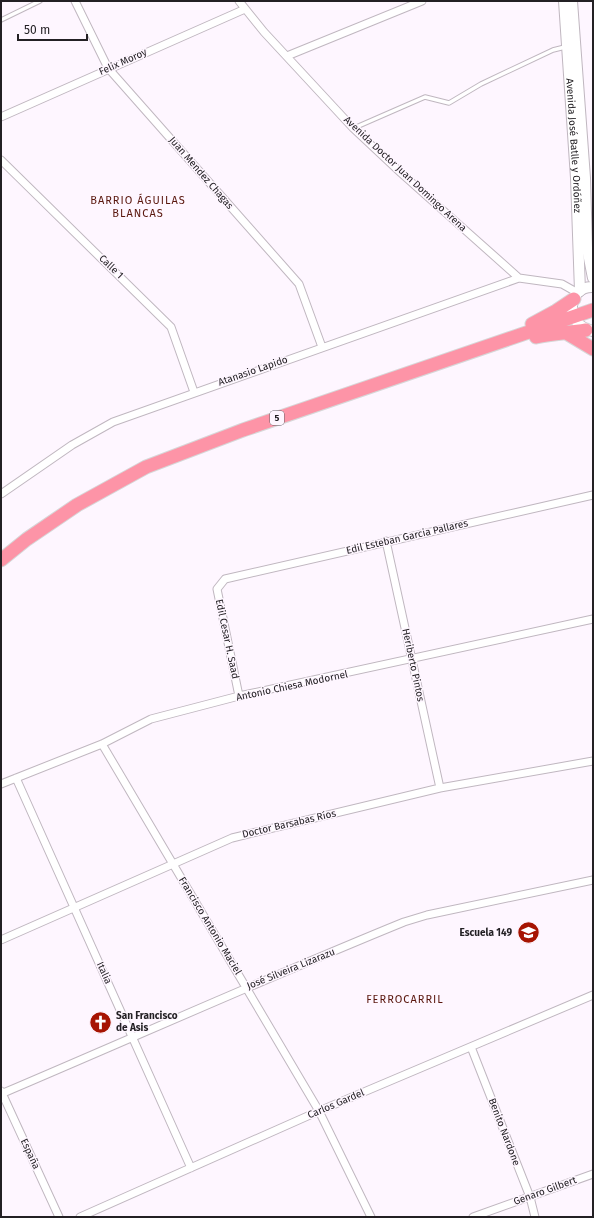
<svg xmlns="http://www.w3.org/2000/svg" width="594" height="1218" viewBox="0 0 594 1218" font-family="'Fira Sans',sans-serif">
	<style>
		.building { fill: #fca87c; stroke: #918781 }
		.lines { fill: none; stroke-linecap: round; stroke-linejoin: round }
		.lane-casing { stroke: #c0b7c0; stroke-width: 5.5 }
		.street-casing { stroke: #c0b7c0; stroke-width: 9 }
		.secondary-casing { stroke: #c0b7c0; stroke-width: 12 }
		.highway-casing { stroke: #d7d7d8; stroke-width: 15 }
		.lane { stroke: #fff; stroke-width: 3.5 }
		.street { stroke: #fff; stroke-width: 7 }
		.secondary { stroke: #fff; stroke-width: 10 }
		.highway { stroke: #fd94a7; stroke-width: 13 }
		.labels { text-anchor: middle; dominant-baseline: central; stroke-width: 3; stroke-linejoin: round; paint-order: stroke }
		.shield { fill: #fef6ff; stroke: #656066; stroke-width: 1 }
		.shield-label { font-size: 9px; font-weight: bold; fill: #232024 }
		.street-label { font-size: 10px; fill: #232024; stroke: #fef6ff }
		.poi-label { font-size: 10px; font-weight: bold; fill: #232024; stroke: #fef6ff; text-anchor: end }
		.neighbourhood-label { font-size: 11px; letter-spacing: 1px; fill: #5a170e; stroke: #fef6ff }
	</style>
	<rect width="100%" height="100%" fill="#fef6ff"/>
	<path class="building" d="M103 1012 110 1028 100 1033 92 1017Z"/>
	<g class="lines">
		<defs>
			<path id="lane" d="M1 20 40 1
				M354 128 425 97 449 103 481 84 553 50 565 47"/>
			<path id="street" d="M75 1 108 68 299 284 322 347
				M239 1 264 32 353 128 401 173 519 278 562 284 578 293
				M287 56 422 1
				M1 117 245 9
				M1 160 171 327 194 392
				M1 494 72 445 113 422 519 278
				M386 541 440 788
				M239 696 217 589 225 579 593 495
				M102 744 319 1111 371 1217
				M16 778 191 1168
				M1 784 102 744 151 719 239 696 593 619
				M1 940 232 838 440 788 593 761
				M471 1047 530 1197 535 1217
				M1 1091 59 1217
				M1 1094C135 1037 269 977 404 922L427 915 593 880
				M80 1217 319 1111 593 995
				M473 1217 593 1174"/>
			<g id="secondary">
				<path id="s1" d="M564 1 576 178 580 291"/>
				<path d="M572 1 585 178 587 248 593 278"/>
				<path d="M593 287C566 286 564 326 593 331"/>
			</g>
			<path id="highway" d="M532 324 556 311 574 299
				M568 334 593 349
				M536 337C553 333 569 333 586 330
				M1 560 27 539 77 505 146 467 243 430 593 310"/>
		</defs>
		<use href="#lane" class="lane-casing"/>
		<use href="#street" class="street-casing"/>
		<use href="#secondary" class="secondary-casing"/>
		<use href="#highway" class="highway-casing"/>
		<use href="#lane" class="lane"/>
		<use href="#street" class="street"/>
		<use href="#secondary" class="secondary"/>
		<use href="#highway" class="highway"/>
	</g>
	<defs>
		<symbol id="school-disc" viewBox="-11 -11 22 22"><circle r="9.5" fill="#a61402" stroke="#fef6ff"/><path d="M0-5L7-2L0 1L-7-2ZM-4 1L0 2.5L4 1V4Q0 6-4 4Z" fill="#fff"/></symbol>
		<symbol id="church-disc" viewBox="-11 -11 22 22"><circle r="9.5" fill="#a61402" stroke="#fef6ff"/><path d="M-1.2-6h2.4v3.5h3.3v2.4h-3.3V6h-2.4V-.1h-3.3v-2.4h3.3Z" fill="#fff"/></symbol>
	</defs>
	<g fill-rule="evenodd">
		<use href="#school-disc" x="516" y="920" width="25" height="25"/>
		<use href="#church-disc" x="88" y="1010" width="25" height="25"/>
	</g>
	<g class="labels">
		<rect class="shield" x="270" y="411" width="14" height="14" rx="3"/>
		<g class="shield-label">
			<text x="277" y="418">5</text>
		</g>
		<g class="street-label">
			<text transform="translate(123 62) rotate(-24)">Felix Moroy</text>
			<text stroke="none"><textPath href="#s1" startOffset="145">Avenida José Batlle y Ordóñez</textPath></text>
			<text transform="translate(201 173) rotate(49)">Juan Mendez Chagas</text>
			<text transform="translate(405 174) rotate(43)">Avenida Doctor Juan Domingo Arena</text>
			<text transform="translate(111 267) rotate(44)">Calle 1</text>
			<text transform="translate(253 371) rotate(-19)">Atanasio Lapido</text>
			<text transform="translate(407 537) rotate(-13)">Edil Esteban Garcia Pallares</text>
			<text transform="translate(227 639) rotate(78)">Edil Cesar H. Saad</text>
			<text transform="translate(413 665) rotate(78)">Heriberto Pintos</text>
			<text transform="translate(292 686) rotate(-12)">Antonio Chiesa Modornel</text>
			<text transform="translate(289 824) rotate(-13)">Doctor Barsabas Ríos</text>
			<text transform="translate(210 926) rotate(59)">Francisco Antonio Maciel</text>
			<text transform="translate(291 969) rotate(-22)">José Silveira Lizarazu</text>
			<text transform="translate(104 973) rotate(65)">Italia</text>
			<text transform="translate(336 1104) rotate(-23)">Carlos Gardel</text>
			<text transform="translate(504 1132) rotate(69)">Benito Nardone</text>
			<text transform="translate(30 1154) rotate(65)">España</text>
			<text transform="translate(545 1191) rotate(-20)">Genaro Gilbert</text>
		</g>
		<g class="poi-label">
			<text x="512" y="933">Escuela 149</text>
			<text x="116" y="1016" text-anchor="start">San Francisco<tspan x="116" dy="12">de Asis</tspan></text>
		</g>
		<g class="neighbourhood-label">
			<text x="138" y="200">BARRIO ÁGUILAS<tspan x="138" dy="13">BLANCAS</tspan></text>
			<text x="405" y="999">FERROCARRIL</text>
		</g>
	</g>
	<rect width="594" height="1218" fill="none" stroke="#232024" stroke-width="4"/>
	<path d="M18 34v6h69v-6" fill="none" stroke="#232024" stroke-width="2"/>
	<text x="24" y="34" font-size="12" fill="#232024" stroke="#fef6ff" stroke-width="3" paint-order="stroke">50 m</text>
</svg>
